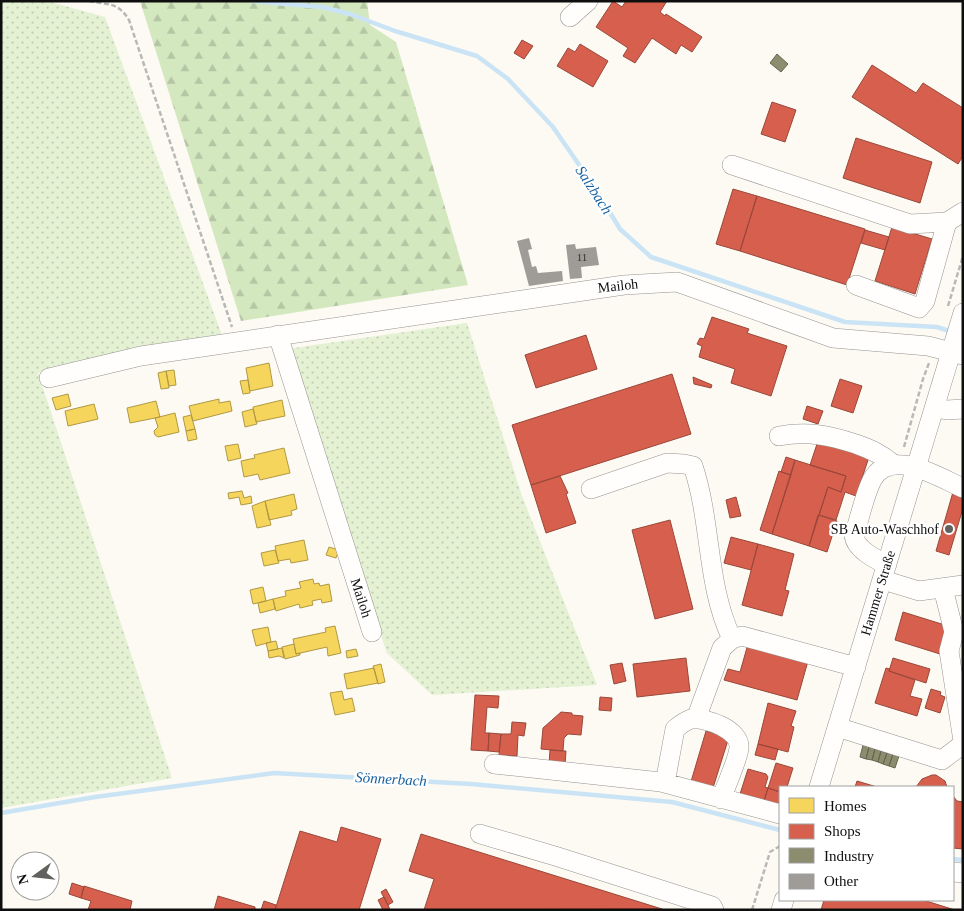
<svg xmlns="http://www.w3.org/2000/svg" width="964" height="911" viewBox="0 0 964 911" font-family="Georgia,serif">
	<style>
		.grass { fill: url(#grass-dots) }
		.forest { fill: url(#forest-firs) }
		.homes { fill: #f6d55c; stroke: #b09945 }
		.shops { fill: #d6604d; stroke: #9a473a }
		.industry { fill: #8c8c6e; stroke: #666651 }
		.lines { fill: none; stroke-linecap: round; stroke-linejoin: round }
		.stream { stroke: #cae4f5; stroke-width: 4.5 }
		.building { fill: #9f9c98 }
		.minor-casing { stroke: #959491; stroke-width: 20 }
		.path { stroke: #b8b8b6; stroke-width: 2.5; stroke-dasharray: 5 2.5; stroke-linecap: butt }
		.minor { stroke: #fffefd; stroke-width: 19 }
		.poi-dot { fill: #61615e; stroke: #fff; stroke-width: 2 }
		.labels { text-anchor: middle; dominant-baseline: central; stroke-width: 5; stroke-linejoin: round; paint-order: stroke }
		.number-label { font-size: 11px; fill: #323230 }
		.street-label { font-size: 14px; fill: #0e0e0e; stroke: #fff }
		.poi-label { font-size: 14px; fill: #0e0e0e; stroke: #fff; text-anchor: end }
		.water-label { font-size: 15px; font-style: italic; fill: #1760a0; stroke: #fff }
	</style>
	<defs>
		<pattern id="grass-dots" width="8" height="8" patternUnits="userSpaceOnUse" patternTransform="scale(1.25)"><rect width="8" height="8" fill="#e4f1d3"/><path d="M2 2h.1M6 6h.1" fill="none" stroke="#c2cdb4" stroke-width="1.8" stroke-linecap="round"/></pattern>
		<pattern id="forest-firs" width="22" height="20" patternUnits="userSpaceOnUse" patternTransform="scale(1.25)"><rect width="22" height="20" fill="#d4e8c0"/><path d="M5 1l3.5 6h-7zM16 11l3.5 6h-7z" fill="#b5c6a4"/></pattern>
	</defs>
	<rect width="100%" height="100%" fill="#fcfaf2"/>
	<path class="grass" d="M1 1H47L105 17 222 335 38 373 172 778 1 808Z
		M467 323 522 496 597 685 432 695 387 653 287 349Z"/>
	<path class="forest" d="M140 1H367L370 25 396 42 468 285 241 321Z"/>
	<path class="homes" d="M269 363 273 386 250 391 246 368Z
		M174 370 176 385 169 386 166 371Z
		M166 371 169 388 161 389 158 373Z
		M248 380 250 393 243 394 240 381Z
		M68 394 71 406 56 410 52 398Z
		M219 399V403L230 401 232 411 193 421 189 406Z
		M282 400 285 416 256 422 253 407Z
		M156 401 160 417 130 423 127 408Z
		M94 404 98 419 68 426 65 411Z
		M253 409 257 424 245 427 242 412Z
		M175 413 179 432 158 437 155 435 154 431 158 427 155 418Z
		M191 415 195 429 186 431 183 417Z
		M195 429 197 439 188 441 186 431Z
		M238 444 241 458 228 461 225 446Z
		M284 448 290 473 260 480 258 474 244 477 241 461 255 458 254 455Z
		M242 491 244 498 251 496 252 503 241 505 239 497 229 499 228 493Z
		M294 494 297 509 291 511 292 515 269 520 265 501Z
		M265 501 271 525 257 528 252 506Z
		M304 540 308 560 291 563 290 559 278 561 275 546Z
		M329 547 339 550 336 558 326 555Z
		M275 550 279 563 264 566 261 553Z
		M313 579 314 584 319 583 320 586 329 584 332 601 322 603 321 599 312 601 313 605 300 608 299 604 276 611 273 599 286 596 285 591 301 588 299 582Z
		M263 587 266 601 253 604 250 590Z
		M273 599 275 609 260 613 258 603Z
		M335 626 341 653 328 656 327 647 296 654 293 639 326 632 325 628Z
		M268 627 271 642 256 646 252 630Z
		M276 641 278 649 268 651 266 643Z
		M294 644 296 654 300 653V655L285 659 282 647Z
		M282 648 284 658 279 656 269 658 268 651Z
		M356 649 358 656 347 658 346 651Z
		M381 664 385 682 378 684 373 666Z
		M374 668 378 683 347 689 344 674Z
		M342 691 344 700 352 698 355 711 335 715 330 693Z"/>
	<path class="shops" d="M613 1 622 7 626 1H667L660 12 665 16 666 14 702 37 692 52 681 45 676 54 652 38 635 63 623 56 628 48 596 27Z
		M522 40 533 46 524 59 514 53Z
		M580 44 608 61 593 87 557 66 568 48 575 52Z
		M872 65 916 93 923 83 963 108V156L958 164 852 97Z
		M772 102 796 110 785 142 761 134Z
		M856 138 932 162 920 203 843 178Z
		M733 189 757 196 740 251 716 244Z
		M757 196 865 229 847 285 740 251Z
		M892 227 932 239 915 294 875 281Z
		M865 230 889 237 885 250 861 243Z
		M712 317 749 329 747 333 787 346 771 396 731 383 735 369 699 357 702 346 697 344 700 338 704 339Z
		M586 335 597 369 536 388 525 355Z
		M672 374 691 434 531 485 512 425Z
		M693 377 712 385 711 388 694 384Z
		M840 379 862 386 853 413 831 406Z
		M807 406 823 411 818 424 803 419Z
		M818 441 869 457 856 496 845 492 836 520 819 515 828 487 841 492 846 476 810 465Z
		M786 457 795 460 791 475 781 472Z
		M795 460 846 476 841 492 828 487 809 546 772 534Z
		M779 471 791 475 772 534 760 530Z
		M560 476 568 493 566 494 576 523 546 533 531 485Z
		M953 492 963 495V508L949 555 936 551Z
		M736 497 741 516 730 518 726 500Z
		M818 515 837 521 827 552 809 546Z
		M670 520 693 609 655 619 632 530Z
		M731 537 758 544 751 570 724 563Z
		M758 544 794 554 785 590 789 591 782 616 742 605Z
		M903 612 948 626 940 654 895 640Z
		M748 644 808 661 797 700 724 680 728 669 740 672Z
		M686 658 690 691 637 697 633 664Z
		M893 658 930 669 926 683 889 671Z
		M622 663 626 681 614 684 610 665Z
		M886 668 890 669 889 671 915 680 910 696 922 699 917 716 875 703Z
		M931 689 941 692 940 695 945 697 940 713 925 708Z
		M475 695 499 696 498 708 487 707 485 733H489L488 751 471 750Z
		M600 697 612 698 611 711 599 710Z
		M768 703 796 711 791 726 794 727 788 752 758 744Z
		M561 712 572 713V715L583 716 581 735 568 734 564 738 563 751 541 749 543 728Z
		M512 722 526 723 524 736 518 735 517 756 499 755 501 734H511Z
		M706 731 729 737 712 791 690 785Z
		M489 733 501 734 499 752 488 751Z
		M758 744 778 749 775 760 755 755Z
		M550 750 566 751 565 765 549 764Z
		M776 763 793 768 787 787H780V792L768 788Z
		M748 769 766 774 768 777 765 787 768 788 764 801 740 794Z
		M932 775H936L945 781 947 787H916L922 779Z
		M857 781 877 787H855Z
		M768 788 780 792V806L764 801Z
		M953 796 957 801 963 802V849L953 848Z
		M341 827 381 839 359 910H275L300 831 337 842Z
		M421 834 662 909 424 910 434 879 409 871Z
		M72 883 84 887 81 898 69 894Z
		M84 886 132 901 130 910H88L91 901 81 898Z
		M386 889 393 902 388 905 381 892Z
		M218 896 255 907V910H214Z
		M384 897 388 905 390 910H383L378 900Z
		M824 900H923L955 910H821Z
		M264 901 276 905 275 910H261Z"/>
	<path class="industry" d="M777 54 788 64 781 72 770 63Z
		M863 745 869 747 866 759 860 757Z
		M869 747 875 749 872 760 866 759Z
		M875 749 881 751 878 762 872 760Z
		M881 751 887 753 883 764 878 762Z
		M887 753 893 754 889 766 883 764Z
		M893 754 899 756 895 768 889 766Z"/>
	<g class="lines">
		<path class="stream" d="M252 1 322 7 350 14 395 31 477 56 508 79 553 127 595 188 620 229 651 257 845 322 937 327 952 332
			M1 813 95 797 274 773 471 784 672 802 780 830
			M953 859 963 860"/>
	</g>
	<path class="building" d="M529 238 532 249 528 250 532 267 536 266 538 273 562 271 563 281 529 286 517 241Z
		M575 244 576 249 596 247 599 265 581 267 582 278 570 279 566 245Z"/>
	<g class="lines">
		<defs>
			<path id="minor" d="M570 17 588 1
				M732 165 910 224 947 222
				M856 285 919 308 925 301 947 222 963 212
				M278 335 372 632
				M49 378 141 356 624 285 677 282 833 338 928 346 963 355
				M935 408 947 410 963 409
				M779 436C808 431 828 435 856 444 870 449 882 454 893 464
				M591 489 667 463 684 464 693 466C712 523 706 585 732 639
				M887 564C876 560 855 549 854 535 860 518 864 496 872 480 890 446 940 478 963 488
				M883 580 919 591 963 585
				M943 588 954 632 949 651 963 741
				M696 719 722 648 732 639 742 636 856 667
				M837 727 942 760 963 744
				M494 764 661 782 780 814
				M665 783 675 729C680 725 685 721 691 719 706 717 741 730 739 748 738 759 726 786 721 799
				M819 787 963 313
				M480 834 555 856 712 906 714 910
				M953 872 963 873
				M781 910 784 900"/>
		</defs>
		<use href="#minor" class="minor-casing"/>
		<path class="path" d="M89 1C109 5 118 2 129 20L232 327
			M948 306 963 256
			M904 447 923 379 929 363
			M752 910 770 852 780 846"/>
		<use href="#minor" class="minor"/>
	</g>
	<circle class="poi-dot" cx="949" cy="529" r="5"/>
	<g class="labels">
		<g class="number-label">
			<text x="582" y="257">11</text>
		</g>
		<g class="street-label">
			<text transform="translate(618 286) rotate(-6)">Mailoh</text>
			<text transform="translate(878 593) rotate(-73)">Hammer Straße</text>
			<text transform="translate(361 598) rotate(72)">Mailoh</text>
		</g>
		<g class="poi-label">
			<text x="939" y="529">SB Auto-Waschhof</text>
		</g>
		<g class="water-label">
			<text transform="translate(594 190) rotate(57)">Salzbach</text>
			<text transform="translate(391 779) rotate(3)">Sönnerbach</text>
		</g>
	</g>
	<rect width="964" height="911" fill="none" stroke="#0e0e0e" stroke-width="5"/>
	<rect x="779" y="786" width="175" height="115" fill="#ffffff" stroke="#9f9f9f"/>
	<rect x="789" y="798" width="25" height="15" fill="#f6d55c" stroke="#9f9f9f"/>
	<text x="824" y="811" font-size="15" fill="#0e0e0e">Homes</text>
	<rect x="789" y="824" width="25" height="15" fill="#d6604d" stroke="#9f9f9f"/>
	<text x="824" y="836" font-size="15" fill="#0e0e0e">Shops</text>
	<rect x="789" y="848" width="25" height="15" fill="#8c8c6e" stroke="#9f9f9f"/>
	<text x="824" y="861" font-size="15" fill="#0e0e0e">Industry</text>
	<rect x="789" y="874" width="25" height="15" fill="#9f9c98" stroke="#9f9f9f"/>
	<text x="824" y="886" font-size="15" fill="#0e0e0e">Other</text>
	<g transform="translate(35 876) rotate(255)"><circle r="24" fill="#ffffff" stroke="#9f9f9f"/>
	<path d="M0-4L9 19L0 12L-9 19Z" fill="#61615e"/>
	<text y="-8" font-size="14" font-weight="bold" text-anchor="middle" fill="#0e0e0e">N</text>
	</g>
</svg>
